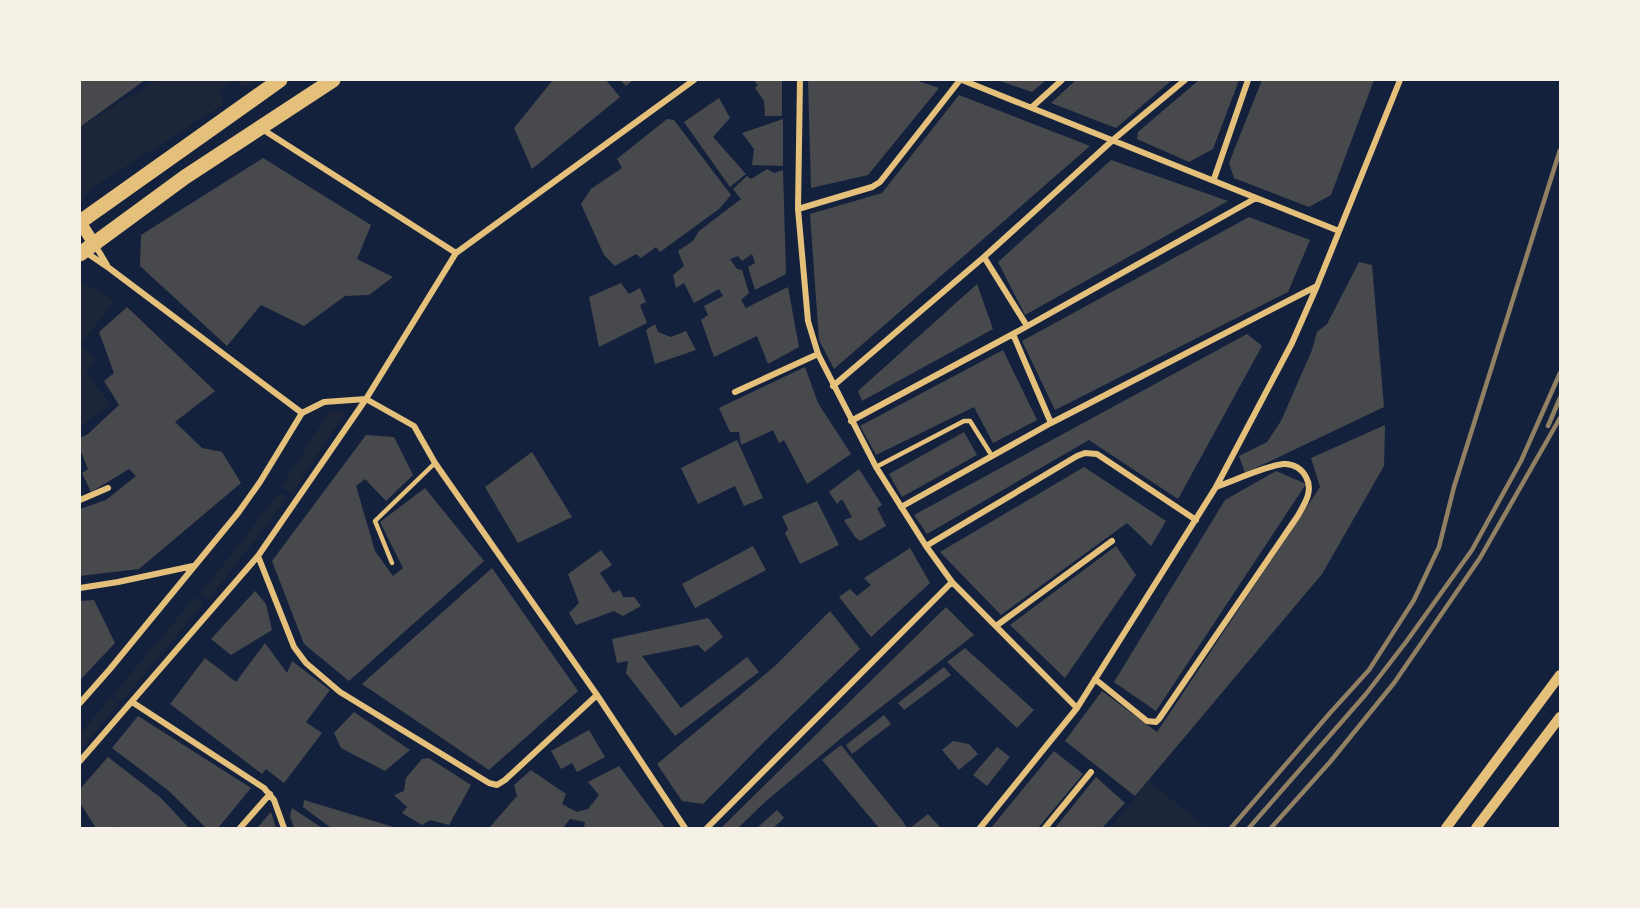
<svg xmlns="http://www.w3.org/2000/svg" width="1640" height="908" viewBox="0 0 1640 908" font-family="Karla,sans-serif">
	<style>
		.green { fill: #1d2539 }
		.building { fill: #48494c }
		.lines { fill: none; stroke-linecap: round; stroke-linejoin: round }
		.service { stroke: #e5c07b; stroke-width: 4.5 }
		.minor { stroke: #e5c07b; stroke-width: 6 }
		.tertiary { stroke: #e5c07b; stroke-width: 10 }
		.secondary { stroke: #e5c07b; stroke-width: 12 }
		.primary { stroke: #e5c07b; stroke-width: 15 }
		.rail { stroke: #918062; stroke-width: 4.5 }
	</style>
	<rect width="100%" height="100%" fill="#14213d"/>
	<path class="green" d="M157 80H256L243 88 237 80 218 92 224 104 92 188 80 204V127Z
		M80 284 98 289 114 302 80 345 96 358 86 372 110 404 80 427Z
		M330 411 345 412 292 494 281 487Z
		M279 493 288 497 209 599 201 593Z
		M195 597 204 603 122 701 113 695Z
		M111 697 119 704 80 750V734Z
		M1149 781 1203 825 1201 828H1110Z"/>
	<path class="building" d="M80 80H145L80 127Z
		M553 80H606L620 97 532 169 514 128Z
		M620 80H633L626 86Z
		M753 80H782V116H765L764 101 755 88 758 85Z
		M808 80H915L939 88 868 175 811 188Z
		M997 80H1046L1032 92Z
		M1076 80H1172L1116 128 1051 103Z
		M1199 80H1239L1213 149 1189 162 1137 139 1138 132Z
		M1262 80H1374L1331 195 1309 207 1234 178 1229 163Z
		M959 95 1090 146 834 369 819 340 810 214 882 193Z
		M719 98 730 118 713 137 746 174 730 187 684 122Z
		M667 119 674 120 731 195 719 209 660 252 656 247 641 258 636 254 615 266 604 255 581 204 591 189 622 168 617 159Z
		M783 119V166L752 165 754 149 742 133Z
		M263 158 371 225 357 259 393 277 369 295 345 296 304 326 261 305 227 346 140 266 141 235Z
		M1111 160 1228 201 1025 315 998 262Z
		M767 169 774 173 783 170 786 274 755 290 748 267 755 263 752 254 742 261 738 256 730 259 737 269 742 270 749 293 741 300 746 308 788 287 799 347 768 364 757 336 714 357 701 320 708 315 704 306 723 296 719 289 694 303 684 283 676 288 673 275 684 266 678 251 693 241 699 231 741 199 733 189 747 176 751 179Z
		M1249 217 1310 240 1288 292 1055 410 1022 341Z
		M1359 262 1372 265 1384 407 1245 473 1239 456 1267 442 1281 421 1312 350 1317 332 1327 324Z
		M621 283 629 294 640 288 646 302 640 305 647 323 599 347 589 297Z
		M977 284 993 329 862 401 858 391Z
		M127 307 215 391 175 422 202 448 222 452 241 483 139 569 80 576V509L106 500 136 476 129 469 91 492 82 473 88 469 80 449V438L88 434 119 405 104 381 114 373 99 332Z
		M655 324 658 332 671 337 686 331 696 350 655 364 646 330Z
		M1247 334 1262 346 1178 499 1089 440 927 534 914 515Z
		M1003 350 1037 420 993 443 974 407 876 455 860 426Z
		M805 367 818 403 851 454 807 484 784 440 779 443 773 430 741 445 739 432H730L719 408Z
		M1385 425 1384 466 1322 574 1135 796 1065 741 1102 691 1157 732 1320 487 1311 458Z
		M964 432 977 455 902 497 889 474Z
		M366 435 394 437 413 475 386 501 365 479 356 486 375 551 393 576 403 568 380 522 425 488 484 561 349 681 304 644 272 561Z
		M737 440 763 498 744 506 735 486 698 504 681 468Z
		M532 452 572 517 518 543 485 487Z
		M1084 467 1166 521 1151 546 1127 523 1001 615 940 552Z
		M859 469 882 505 877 508 886 526 860 541 855 537 844 520 852 517 842 499 837 504 829 492Z
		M1276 471 1306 484 1156 711 1114 682 1225 500Z
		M817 501 839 545 800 564 785 533 788 529 782 516Z
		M753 546 766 570 695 608 682 584Z
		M1116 546 1136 575 1065 678 1010 625Z
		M910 548 930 583 871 637 839 597 850 589 857 596 871 585 864 578Z
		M601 550 612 565 600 573 613 593 620 590 623 597H634L641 606 623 616 614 611 576 625 569 613 579 603 568 574Z
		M492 568 578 691 489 770 362 684Z
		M255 591 266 604 272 630 231 655 211 639Z
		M94 600 115 643 80 680V601Z
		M946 607 974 635 845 735 765 802 738 828H721Z
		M830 611 860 649 766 740 703 804 682 801 657 764 775 666Z
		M708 618 723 637 705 652 698 645 642 656 681 708 747 657 759 672 675 736 626 673 628 661 617 663 612 639Z
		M265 643 287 673 292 661 330 690 306 722 322 733 284 783 266 769 262 774 170 704 205 658 236 682Z
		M965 648 1034 710 1017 728 947 662Z
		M944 667 951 675 904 710 898 703Z
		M354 712 410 750 385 771 341 748 334 733Z
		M884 715 891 724 852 754 846 745Z
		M138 716 251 788 218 828H206L169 791 112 748Z
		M589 730 605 757 577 772 572 763 561 769 551 751Z
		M953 741 969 744 978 754 959 770 942 750Z
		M841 745 902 820 907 828H879L822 760Z
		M997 747 1010 757 987 786 973 775Z
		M1054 751 1083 774 1038 828H991Z
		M108 757 161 798 189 828H117L115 826 113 828H96L80 803V789Z
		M429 758 471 785 449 825 430 820 422 825 402 813 407 807 394 795 404 791 406 778 422 759Z
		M619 766 665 828H584L585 822 570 819 563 828H489L517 796 514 785 531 770 566 794 562 804 577 812 588 809 599 795 588 782Z
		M1096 777 1125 803 1102 828H1055Z
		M304 800 397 828H331L303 807Z
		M292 808 322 828H294L290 816Z
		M777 810 784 818 773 828H757Z
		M271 812 276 828H257Z
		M928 814 941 828H910Z"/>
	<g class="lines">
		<path class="service" d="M876 467 964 421H970L992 456
			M392 563 375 521 435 463"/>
		<path class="minor" d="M800 80 798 209 808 321 818 354 876 467 926 546 952 582 1077 708
			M962 80 1339 231
			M1032 107 1062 80
			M262 129 456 253
			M1214 179 1248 80
			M798 209 872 187 880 182 960 80
			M95 245 107 265
			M84 251 109 268 302 413 324 402 366 399
			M984 257 1027 326
			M1013 334 1051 423
			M833 386 984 257 1114 139 1185 80
			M735 392 818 354
			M366 399 414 426 435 463 597 695 685 828
			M851 421 1013 334 1256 198
			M80 500 108 488
			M901 507 1051 423 1317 286
			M926 546 1077 456 1085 453 1097 454 1196 520
			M258 556 294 647 306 663 340 692 489 783 497 785 505 780 597 695
			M80 588 118 582 193 566
			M996 626 1112 541
			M1095 679 1147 721 1156 722 1159 719 1297 517C1304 505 1314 491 1306 477 1302 469 1293 463 1283 464 1266 466 1233 481 1216 487
			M132 702 264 788 274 800 284 828
			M80 703 110 669 238 513 260 482 302 413
			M80 761 258 556 366 399 456 253 694 80
			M240 828 270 794
			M707 828 952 582
			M980 828 1077 708 1216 487 1292 343 1317 286 1400 80
			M1045 828 1091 772"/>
		<path class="tertiary" d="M1446 828 1560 675
			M1476 828 1560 717"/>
		<path class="secondary" d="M80 222 94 244"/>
		<path class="primary" d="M80 222 280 80
			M80 254 185 177 333 80"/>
		<path class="rail" d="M1548 426 1560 398
			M1231 828 1330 713 1369 670 1414 600 1439 547 1454 487 1560 150
			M1249 828 1366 694 1406 642 1472 550 1521 461 1560 373
			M1271 828 1330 762 1394 683 1480 558 1560 418"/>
	</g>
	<rect width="1640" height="908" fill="none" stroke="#f6f1e7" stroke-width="162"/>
</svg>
